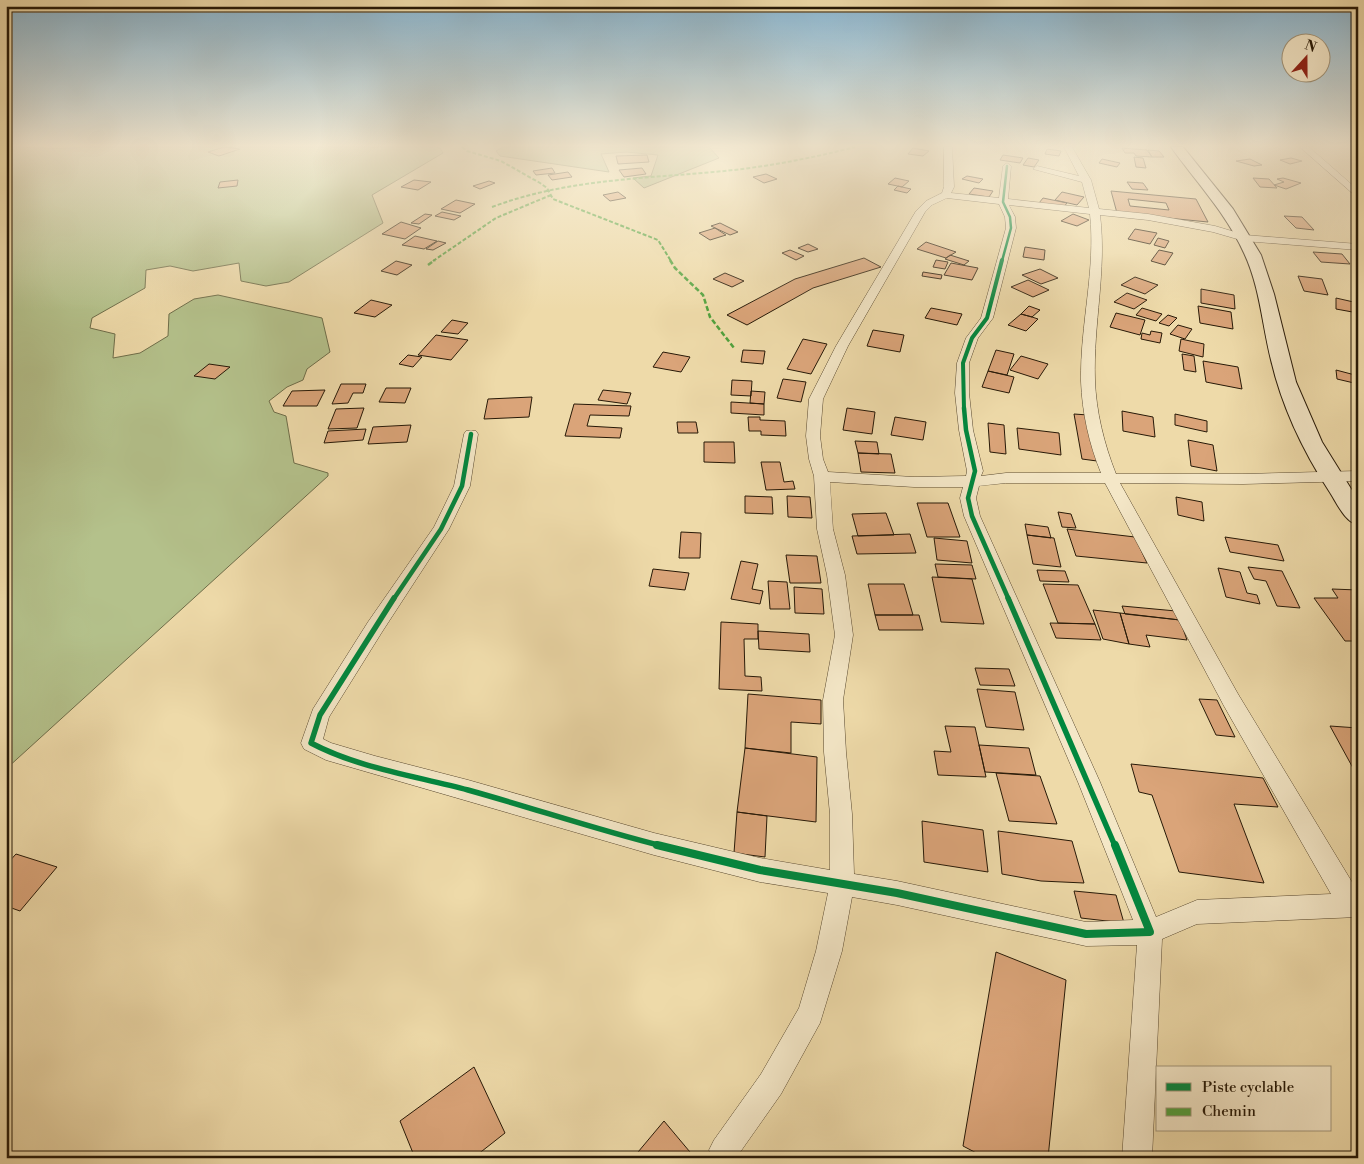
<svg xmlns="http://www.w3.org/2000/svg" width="1364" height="1164" viewBox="0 0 1364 1164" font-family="'Libre Bodoni',serif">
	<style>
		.green { fill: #b4c18b; stroke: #6e6d49 }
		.building { fill: #daa479; stroke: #271907; fill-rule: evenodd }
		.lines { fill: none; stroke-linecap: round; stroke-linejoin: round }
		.street-casing { stroke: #594930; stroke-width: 1 }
		.secondary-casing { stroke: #271907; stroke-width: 2 }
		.street { fill: #f4e7c7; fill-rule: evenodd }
		.secondary { fill: #f4e7c7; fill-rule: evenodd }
		.quiet-far1 { stroke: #51a13d; stroke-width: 2; stroke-dasharray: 4 2; stroke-linecap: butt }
		.quiet { stroke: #51a13d; stroke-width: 2.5; stroke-dasharray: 5 2.5; stroke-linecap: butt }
		.cycleway-far4-casing { stroke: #f4e7c7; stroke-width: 4.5 }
		.cycleway-far3-casing { stroke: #f4e7c7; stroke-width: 5.5 }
		.cycleway-far2-casing { stroke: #f4e7c7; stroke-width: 7 }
		.cycleway-far1-casing { stroke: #f4e7c7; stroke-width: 9 }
		.cycleway-casing { stroke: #f4e7c7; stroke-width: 11 }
		.cycleway-far4 { stroke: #00873e; stroke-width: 2.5 }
		.cycleway-far3 { stroke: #00873e; stroke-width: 4 }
		.cycleway-far2 { stroke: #00873e; stroke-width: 4.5 }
		.cycleway-far1 { stroke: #00873e; stroke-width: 5.5 }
		.cycleway { stroke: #00873e; stroke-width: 8 }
	</style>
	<rect width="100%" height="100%" fill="#eedaa9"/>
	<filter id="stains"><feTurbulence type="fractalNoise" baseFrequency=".004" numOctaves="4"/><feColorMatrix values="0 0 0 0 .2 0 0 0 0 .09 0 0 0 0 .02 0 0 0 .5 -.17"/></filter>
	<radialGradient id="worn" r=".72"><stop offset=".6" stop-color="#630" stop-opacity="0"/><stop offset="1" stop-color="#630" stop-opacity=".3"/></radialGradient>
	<path class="green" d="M6 147C32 147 59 150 84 147H434L440 148 443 153 372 195 383 223 289 282 266 286 241 281 239 263 193 271 170 266 146 270 145 288 92 318 90 328 115 334 113 358 140 353 168 336 169 314 194 299 218 295 322 318 330 352 307 369 303 380 287 387 269 401 274 412 286 416 294 463 328 473V476L6 769Z
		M503 147H709L719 158 644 188 633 178 651 176 658 155 626 152 601 154 609 172 500 156 496 151Z"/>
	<path class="building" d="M224 147 240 149 219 156 208 152Z
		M913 148 929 151 923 156 908 154Z
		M1122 148 1147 150 1152 157 1136 156 1134 153H1125Z
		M1047 149 1061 151 1059 156 1045 154Z
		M1148 150 1159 151 1164 157H1152Z
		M647 155 649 162 618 164 616 156Z
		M1003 155 1023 158 1020 163 1000 160Z
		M1134 157 1143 158 1146 168 1136 167Z
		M1028 158 1039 160 1034 167 1023 165Z
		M1291 158 1302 161 1290 164 1280 160Z
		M1102 159 1120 163 1117 167 1099 163Z
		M1250 159 1262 165 1254 166 1236 161Z
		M552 168 555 173 536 175 533 171Z
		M642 168 646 174 624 177 619 170Z
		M568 172 572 177 552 180 548 175Z
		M766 174 777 179 764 183 753 177Z
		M967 176 983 179 979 183 962 179Z
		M895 178 909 181 902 187 888 184Z
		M1253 178 1269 179 1277 188 1260 187Z
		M1283 178 1301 183 1286 189 1274 185 1284 182 1277 179Z
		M238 180 237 186 218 188 220 182Z
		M414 180 431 182 418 190 401 187Z
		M489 181 495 183 480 189 473 186Z
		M1127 182 1143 183 1148 190 1132 189Z
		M898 186 902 187 911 189 907 193 894 190Z
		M974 188 993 191 989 197 969 194Z
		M1111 191 1196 199 1208 222 1117 213ZM1128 199 1166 203 1169 210 1130 206Z
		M618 192 626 198 610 201 603 195Z
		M1062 192 1084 197 1077 205 1055 200Z
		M1043 198 1067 203 1063 208 1039 203Z
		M456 200 475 204 460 213 441 209Z
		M442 212 461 216 454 220 435 216Z
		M425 214 432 215 419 224 411 223Z
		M1073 214 1089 220 1077 226 1061 221Z
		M1284 216 1302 217 1314 230 1296 228Z
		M401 222 421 228 405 239 382 234Z
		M720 223 738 232 730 235 711 226Z
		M715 228 726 235 710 240 699 233Z
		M1135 229 1157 233 1150 244 1128 239Z
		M415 236 437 241 424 249 402 245Z
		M1158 238 1169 241 1165 248 1154 245Z
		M438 241 446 243 433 250 426 249Z
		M926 242 956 252 946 258 917 249Z
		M808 244 818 249 808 252 798 248Z
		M1025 247 1045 250 1044 260 1023 257Z
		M790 250 804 256 796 260 782 253Z
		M1159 250 1173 253 1165 265 1151 261Z
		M1313 252 1342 254 1350 264 1321 262Z
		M950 255 969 261 964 265 945 259Z
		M864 258 881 267 813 288 747 325 727 315 795 279Z
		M936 260 948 262 945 269 933 267Z
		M396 261 412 265 397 275 381 271Z
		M951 263 978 268 972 280 944 275Z
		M1040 269 1058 278 1041 284 1022 275Z
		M923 272 942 275 941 279 922 276Z
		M725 273 744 281 732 287 713 279Z
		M1298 276 1322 279 1328 295 1304 291Z
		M1135 277 1158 285 1145 294 1121 285Z
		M1028 280 1049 290 1033 297 1011 287Z
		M1201 289 1234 295 1235 309 1201 303Z
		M1127 293 1147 300 1134 309 1114 302Z
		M1336 298 1358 303V313L1336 309Z
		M371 300 392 305 375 317 354 313Z
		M1029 306 1040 310 1032 317 1021 314Z
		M1198 306 1231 312 1233 329 1200 323Z
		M931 308 962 314 957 325 925 318Z
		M1142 308 1162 314 1156 321 1136 315Z
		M1116 313 1145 320 1140 335 1110 327Z
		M1021 314 1032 317 1038 319 1026 331 1008 325Z
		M1168 315 1177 318 1169 326 1159 323Z
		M452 320 468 323 458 334 441 332Z
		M1178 325 1192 329 1185 339 1170 334Z
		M873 330 904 335 900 352 867 346Z
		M1151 331 1162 333 1160 343 1141 339 1142 333 1150 335Z
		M436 335 468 340 451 360 418 355Z
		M803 339 827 344 811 374 787 369Z
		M1181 339 1204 344 1203 357 1179 351Z
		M743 350 765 351 763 364 741 362Z
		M996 350 1014 354 1007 375 988 371Z
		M663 352 690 357 681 372 653 367Z
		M1182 354 1194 356 1196 372 1184 370Z
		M408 355 422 357 413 367 399 364Z
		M1021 356 1048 364 1038 379 1010 370Z
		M1203 361 1238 367 1242 389 1206 382Z
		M209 364 230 367 215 379 194 376Z
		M1336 370 1355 375 1354 371 1358 372V380L1354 379V383L1337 379Z
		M988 371 1014 377 1009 393 982 387Z
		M783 379 806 382 801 402 777 398Z
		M732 380 752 381 751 396 731 395Z
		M341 384H366L363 393H353L348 403 332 404Z
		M386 388H411L405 403 379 402Z
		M325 390 317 406H283L292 391Z
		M603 390 631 393 627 404 598 400Z
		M751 391 765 392 764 404 750 403Z
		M532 397 529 417 484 419 488 399Z
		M731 402 764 404V415L731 413Z
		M574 404 631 406 629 416 590 415 587 426 622 428 620 438 565 436Z
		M364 408 357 428 328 429 336 409Z
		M847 408 875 412 872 434 843 430Z
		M1122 411 1153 417 1155 437 1123 431Z
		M1074 414 1088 415 1097 461 1082 459Z
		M1175 414 1207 421V432L1175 425Z
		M748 417H760V420L785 421 786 436 761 435V431H749Z
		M895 417 926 422 923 440 891 435Z
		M677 422H696L698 433H678Z
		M988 423 1004 425 1006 454 990 452Z
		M411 425 407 442 368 444 373 427Z
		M1017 428 1059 433 1061 455 1019 449Z
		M366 429 363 440 324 443 328 431Z
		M1188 440 1213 445 1217 471 1191 466Z
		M855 441 877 442 879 454 858 453Z
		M704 442H734L735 463 704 462Z
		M858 453 891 454 895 473 861 472Z
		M761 462H780L784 482 793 481 795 489 766 490Z
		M745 496 772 497 773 514 745 513Z
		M787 496 810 497 812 518 788 517Z
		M1176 497 1202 502 1204 521 1178 515Z
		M917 503H948L960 537H927Z
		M1058 512 1071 514 1076 528 1062 527Z
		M886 513 894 535 858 536 852 514Z
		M1025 524 1048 527 1051 538 1027 535Z
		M1067 529 1135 537 1147 563 1076 556Z
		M681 532 701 533 700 558H679Z
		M910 534 916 553 857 554 852 536Z
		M1027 535 1054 538 1061 567 1033 564Z
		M1225 537 1278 545 1284 561 1230 552Z
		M934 538 967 541 972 563 937 560Z
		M786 555 817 556 821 583H790Z
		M741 561 758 564 752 589 763 591 760 604 731 599Z
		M935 564 972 565 976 579 938 577Z
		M1248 567 1282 571 1300 608 1277 606 1266 581 1254 579Z
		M1218 568 1240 572 1247 593 1257 595 1260 604 1226 597Z
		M653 569 689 573 685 590 649 586Z
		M1037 570 1065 571 1069 582 1040 581Z
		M932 577 972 579 984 624 941 622Z
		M768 581 787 582 790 609H770Z
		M868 584H904L913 615H875Z
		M1043 584 1078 585 1095 624 1058 623Z
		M794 587 822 589 824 614 795 613Z
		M1332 589 1358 590V641H1345L1314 598H1338Z
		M1122 606 1176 611 1180 620 1125 614Z
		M1093 610 1120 613 1129 644 1103 639Z
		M1120 613 1180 620 1187 640 1146 635 1150 647 1129 644Z
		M875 615H919L923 630H879Z
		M721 622 758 624V639H744L745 676 761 677 762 691 719 689Z
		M1050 623 1095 624 1101 640 1056 638Z
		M758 631 809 634 810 652 759 649Z
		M975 668 1009 669 1015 686 980 685Z
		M977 689 1015 692 1024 730 986 727Z
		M748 694 821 700V724L791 722V753L745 748Z
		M1199 699 1217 700 1235 737 1216 735Z
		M945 726 975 727 986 777 938 775 934 751 951 752Z
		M1330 726 1358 728V769L1353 768Z
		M979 745 1029 748 1036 775 985 772Z
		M745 748 817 757 816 822 737 812Z
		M1131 764 1263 778 1278 807 1234 804 1264 883 1179 872 1152 795 1139 792Z
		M996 773 1040 776 1057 824 1009 821Z
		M737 812 767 816 765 857 734 853Z
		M922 821 983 830 988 872 924 862Z
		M998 831 1072 841 1084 883 1041 881 1002 874Z
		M16 854 57 867 20 911 6 906V865Z
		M1074 891 1116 895 1124 923 1081 918Z
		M996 952 1066 980 1048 1158H986L963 1146Z
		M474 1067 505 1133 477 1155 478 1158H415L400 1121Z
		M664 1121 695 1158H633Z"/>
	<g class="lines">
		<defs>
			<path id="street" d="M944 147H952L954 187 951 193 999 198 1003 166 1007 163 1011 166 1008 199 1089 208 1082 182 1033 169 1037 166 1079 176 1064 147H1072L1091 180 1099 209 1148 214 1215 226 1245 235 1358 244V250L1244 241 1213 232 1148 220 1100 215C1107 270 1093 324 1095 380 1096 411 1104 444 1116 474H1243L1358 471V481L1243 484 1120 483 1238 694 1358 892V917L1197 924 1162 939 1152 1158H1122L1137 945 1086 946 897 905 852 897 842 951 820 1023 781 1094 736 1158H712L709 1150 714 1140 761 1074 799 1008 816 951 828 893 760 882 654 855 326 760 304 749 301 743 313 709 368 622 434 527 454 486 464 434 466 431H476L478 434 470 486 449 529 382 632 329 717 323 739 331 743 375 756 468 780 654 833 760 858 830 870V814L824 752 823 700 835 635 827 575 817 529 814 476 809 459 806 436 809 399 836 346 916 211 926 201 942 193 944 187ZM947 198 999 204 1005 217 1006 228 981 318 966 338 957 363 955 393 959 430 967 471 966 476 914 477 828 472 823 459 820 436 823 399 848 346 925 212 932 205ZM1009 205 1090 214C1096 270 1080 324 1081 381 1082 412 1089 444 1101 473H1006L981 476 983 471 973 430 969 393V363L978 338 993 318 1016 228 1015 217ZM830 482 914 487H963L960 498 964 516 1078 782 1133 920 1086 922 897 881 854 874 852 814 846 752 843 700 853 635 845 575 833 529ZM1006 483H1105L1224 706 1331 894 1197 900 1156 917 1100 782 980 516 976 498 979 486Z
				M1300 147H1309L1358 190V198Z"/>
			<path id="secondary" d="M1171 147H1183L1233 209 1261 255 1274 294 1296 382 1322 442 1358 500V525C1344 521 1337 503 1329 491 1303 451 1282 407 1271 360 1262 324 1260 287 1244 253 1226 213 1196 182 1171 147Z"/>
		</defs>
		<use href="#street" class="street-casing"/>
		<use href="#secondary" class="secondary-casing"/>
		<use href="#street" class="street"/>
		<use href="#secondary" class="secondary"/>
		<path class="quiet-far1" d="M462 147 467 151 501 161 540 183 547 188 553 199 658 240 671 261
			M492 207C564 180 637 179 713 172 761 168 808 159 855 147
			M433 261 496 218 551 195"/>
		<path class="quiet" d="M670 260 675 268 703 295 710 317 734 348
			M428 265 435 260"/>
		<defs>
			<path id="cycleway-far4" d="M1002 261 1011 228 1010 217 1003 202 1007 166"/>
			<path id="cycleway-far3" d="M964 409 963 363 972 338 987 318 1002 260"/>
			<path id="cycleway-far2" d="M964 408 966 430 975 471 968 498 972 516 1009 600
				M393 600 441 529 462 486 471 434"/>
			<path id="cycleway-far1" d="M394 598 320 715 311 743C358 768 416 776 468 790 533 808 597 830 662 846
				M1008 598 1115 846"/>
			<path id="cycleway" d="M657 845 760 870 897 893 1086 934 1150 932 1115 845"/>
		</defs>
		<use href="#cycleway-far4" class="cycleway-far4-casing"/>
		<use href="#cycleway-far3" class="cycleway-far3-casing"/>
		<use href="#cycleway-far2" class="cycleway-far2-casing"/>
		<use href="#cycleway-far1" class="cycleway-far1-casing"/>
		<use href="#cycleway" class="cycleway-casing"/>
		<use href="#cycleway-far4" class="cycleway-far4"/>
		<use href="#cycleway-far3" class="cycleway-far3"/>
		<use href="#cycleway-far2" class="cycleway-far2"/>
		<use href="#cycleway-far1" class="cycleway-far1"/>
		<use href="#cycleway" class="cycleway"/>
	</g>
	<linearGradient id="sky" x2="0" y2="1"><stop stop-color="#89b6d1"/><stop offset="0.47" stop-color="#f7eed8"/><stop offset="1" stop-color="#f7eed8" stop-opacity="0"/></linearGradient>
	<rect width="1364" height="310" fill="url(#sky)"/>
	<rect width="1364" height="1164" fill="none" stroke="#eedaa9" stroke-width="25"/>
	<rect x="8" y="8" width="1349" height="1149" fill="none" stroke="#271907" stroke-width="2.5"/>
	<rect x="12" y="12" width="1339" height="1139" fill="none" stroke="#271907"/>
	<rect x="1156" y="1066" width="175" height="65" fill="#f4e7c7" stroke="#a2957a"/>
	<rect x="1166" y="1083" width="25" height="8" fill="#00873e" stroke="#a2957a"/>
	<text x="1202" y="1092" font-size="15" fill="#271907">Piste cyclable</text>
	<rect x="1166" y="1108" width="25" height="8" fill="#51a13d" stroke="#a2957a"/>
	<text x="1202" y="1116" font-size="15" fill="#271907">Chemin</text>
	<g transform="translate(1306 58) rotate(21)"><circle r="24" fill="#f4e7c7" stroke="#a2957a"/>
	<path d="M0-4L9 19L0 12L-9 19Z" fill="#8f2418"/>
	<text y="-8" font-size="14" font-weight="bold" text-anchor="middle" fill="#271907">N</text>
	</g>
	<rect width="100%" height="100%" filter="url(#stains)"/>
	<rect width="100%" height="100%" fill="url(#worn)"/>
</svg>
